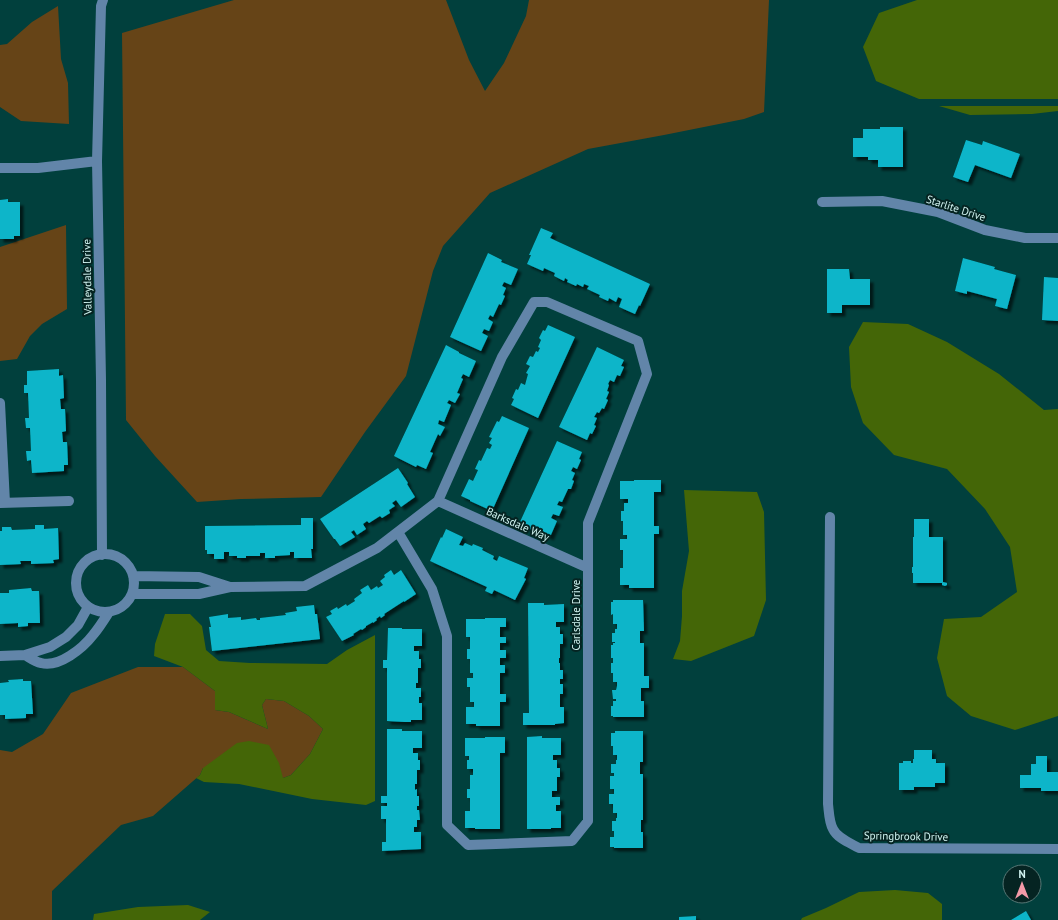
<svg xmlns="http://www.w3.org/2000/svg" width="1058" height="920" viewBox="0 0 1058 920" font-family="'PT Sans',sans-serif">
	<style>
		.green { fill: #664417 }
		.water { fill: #446607 }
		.building { fill: #0ab5c9; filter: url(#shadow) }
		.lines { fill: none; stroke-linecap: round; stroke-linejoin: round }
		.minor { stroke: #6285a9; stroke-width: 10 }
		.labels { text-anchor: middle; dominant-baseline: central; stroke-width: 4; stroke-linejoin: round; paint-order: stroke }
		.street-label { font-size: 11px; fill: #d2f4f1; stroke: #052422 }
	</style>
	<defs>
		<filter id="shadow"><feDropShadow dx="3.5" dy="3.5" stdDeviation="1" flood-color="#0009"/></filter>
	</defs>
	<rect width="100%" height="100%" fill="#01403d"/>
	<path class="green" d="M234 0H446L469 60 485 91 504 63 526 16 529 0H769L764 112 744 119 664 135 588 149 490 193 443 246 433 271 406 376 365 432 321 497 241 499 197 502 155 456 126 420 122 33Z
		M58 6 61 59 68 83 69 124 21 121 0 107V45L7 44 32 22Z
		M66 225 67 309 42 324 30 336 17 359 0 361V247Z
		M138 667H183L215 691V710L229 712 268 729 262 705 266 699 284 701 309 716 323 729 310 754 291 775 283 778 203 768 200 775 153 816 121 825 52 891V920H0V750L12 752 43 734 71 693Z"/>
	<path class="water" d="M917 0H1058V99H919L876 81 863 47 879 13Z
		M939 106H1058V111L1032 114 970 115Z
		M863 322 908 324 947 342 999 374 1044 410 1058 409V716L1015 730 971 716 947 696 937 658 944 619 981 617 1017 592 1010 547 985 509 947 469 894 455 863 423 851 387 849 347Z
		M684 490 757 492 764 512 766 600 754 636 691 661 673 659 680 641 682 616V591L689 551Z
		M165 614H190L202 626 206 650 219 661 250 663 327 664 347 650 375 635V801L366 805 312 799 239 784 204 782 196 778 200 775 203 768 237 743 249 741 269 745 279 763 283 778 291 775 310 754 323 729 309 716 284 701 266 699 262 705 268 729 229 712 215 710V691L183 667 154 656 155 644Z
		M895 890 928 893 942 904V920H801L802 918 826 908 859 892Z
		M188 905 210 912 200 920H93L94 914 138 907Z"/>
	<path class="building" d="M880 127H903V167H878V160H868V157H853V138H863V129H880Z
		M966 140 982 145 983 141 1020 154 1011 178 975 165 968 182 953 177Z
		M8 199V202H20V236H14V239H0V200Z
		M541 228 553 233 550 238 650 284 640 306 639 305 635 314 619 307 622 299 618 297 616 302 609 298 608 301 599 297 600 295 587 289 589 286 584 284 583 287 577 284 576 286 567 282 568 280 565 278 564 281 554 276 555 273 544 268 543 271 527 264 531 255H529Z
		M488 253 502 260 501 262 518 269 511 285 504 282 502 286 506 288 503 295 505 296 501 305 499 304 493 317 490 315 488 319 493 322 489 331 484 329 482 333 488 336 481 351 450 337Z
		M963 258 995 267 994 269 1016 275 1007 309 995 306 997 299 967 291V294L955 291Z
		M827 269H849L850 279H870V305H842V313H827Z
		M1044 277 1058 278V321L1042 320Z
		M548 325 575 337 538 418 511 405 514 399 512 398 516 389 518 390 521 383 525 385 528 374 526 373 530 366 526 364 530 356 533 357 536 351 538 352 540 348 538 347 541 340 539 338 543 330 545 331Z
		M446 345 459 352V353L476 361 469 377 463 374 461 378 463 379 457 393 460 394 455 403 449 400 447 403 451 405 444 422 439 420 438 424 445 427 440 436 438 434 430 452 433 453 426 469 417 465 416 467 394 456Z
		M597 347 624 360 621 366 624 367 620 376 617 375 614 382 610 380 608 384 609 385 607 391 609 392 606 399 608 400 604 409 602 408 599 413 597 412 594 417 597 418 594 425 596 426 592 434 590 433 587 440 559 427Z
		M59 369V376L63 375 64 398 60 399 61 409H65L66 431 62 432 63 442H67L68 465H64V471L32 473 31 460 27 461 26 451H31L30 428H26L25 418H29L28 393H24V385H27V371Z
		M502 416 529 428 492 511 470 501V500L461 496 469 479 473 481 478 470 475 469 479 460 481 461 487 448 490 449 492 445 489 443 492 438 489 437 497 421 499 422Z
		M557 441 582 452 579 459 581 460 577 469 573 467 571 471 575 473 572 480 574 481 571 489H568L562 502 559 501 557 505 563 507 559 516 553 514 551 518 557 521 550 537 541 532V534L519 524Z
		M398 468 408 483 407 484 415 497 401 507 396 500 392 503 395 506 389 510 390 513 382 518 380 516 369 523 367 521 363 524 366 529 357 535 354 530 351 532 355 537 340 546 335 539H334L320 519Z
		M634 480H661V492H654V526H659V534H654V588H629V585H620V568H623V550H620V539H627V535H623V521H621V511H624V503H628V499H620V481H634Z
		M301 518H313V549H311L312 558H294V552H290V555L275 556V558H265V553H260V556H246V558H237V556H229V552H224V559H214V554H207V550H205V526L301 525Z
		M914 519H929V537H943V582L947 583V585L945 586 942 585V583H913V573H912V567H913V537H914Z
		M35 525H44V529L58 528 59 559 53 560 54 563 31 564V561H20L21 564 0 565V531H2V527H11L12 530 35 529Z
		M446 529 463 537 459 545 463 546 465 543 472 546 473 544 483 548 482 550 494 556 493 559 497 561 499 556 528 568 524 578 526 579 515 600 494 590 492 594 485 591 487 587 430 561 441 537 442 538Z
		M391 570 394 575 401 570 416 594 404 602V601L384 614 385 615 381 618 380 616 376 619 377 620 373 623V622L366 626V627L362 630 361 629 353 634 354 635 342 641 326 617 332 614 330 611 337 607 338 609 346 604 347 606 355 601 354 599 362 593 360 590 368 585 371 590 377 586 378 588 383 585 380 581 385 577 384 575Z
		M31 588 32 591H39L40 623H28V626L18 627V623L0 624V593H9V590Z
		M613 600H643L644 631H640V643H644V676H649V688H641V701H644V717H613V716H611V706H613V701H616V699H613L612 690H616L617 686V682H613V673H611V663H613V658H611V645H613V643H615V642H612V633H615V629H617V624H613V614L611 615V602H613Z
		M528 603H544V605L564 604V622H556V627H560V634H563V644H560V658H559V663H560V670H563V679H560V684H563V694H560V707H564V723L555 724V725H523V713H529Z
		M314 605 315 614H317L320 639 212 651 209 627H211L209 617 228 614V618L241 617V620L256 618 257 620H260V618L286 615 285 613 297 611 296 607Z
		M485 618H506V627H500V637H506V643H500V650H506V658H500V665H505V673H500V694H506V702H500V726H476V724H466V707H474V702H470V687H467V678H473V673H470V659H467V649H470V637H466V619H485Z
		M388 628H402V629H422V646H414V651H419V659H421V668H418V683H416V688H421V697H419V703H422V720H411V722H405L387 721V668H383V660H387Z
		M23 679V681H31L33 714H26V718L5 719V715H0V683L9 682 8 680Z
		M387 729H402V731H422V748H413V753H418V760H420V770H417V784H415V790L417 789V796H419V806H417V810H419L420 820H417V827H414V832H421V849L382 851V842H386V819H381V806H387V803H381V796H387Z
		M615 731H643V762H640V774H643V820H641V832H643V848H614V847H610V837H614V831H612V821H616V818H617V813H613V804H609V794H614V789H610V776H614V773H611V764H616V760H617V755H613V746H611V733H615Z
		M542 736V738H561V755H553V760H557V768H560V777H557V791H552V797H560V805H556V811H561V828H551V829H527V737Z
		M485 737H505V753H500V829H475V828H465V811H470V798H467V789H470V775H473V769H467V760H469V756H465V738H485Z
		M914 750H932V759H936V763H945V783H935V787H914V790H899V763H903V761H911V763H913V759H914Z
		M1036 756H1047V772H1058V791H1041V788H1020V775H1031V764H1036Z
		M1026 911 1031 920H1011Z
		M696 916V920H679V917Z"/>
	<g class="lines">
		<path class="minor" d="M0 168H38L97 161
			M822 202 882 201 938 212 985 230 1025 238H1058
			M0 403 5 503
			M438 501 588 568
			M0 503 69 501
			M830 517 828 804C829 812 829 822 833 829 837 838 850 843 859 848L1058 849
			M76 583a29 29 0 1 1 58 0a29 29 0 1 1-58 0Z
			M102 555 101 380 97 161 101 6 103 0
			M133 576 199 577 230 587
			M132 594H199L230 587 305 586 377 548 438 501 502 357 534 302H547L638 341 647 374 588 523V821L572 841 468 845 447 825V636L432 589 398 532
			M25 655C30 658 35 662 41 663 59 668 83 648 93 635 99 628 104 620 109 612
			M0 656 25 655 50 647 66 637 78 625 88 607"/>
	</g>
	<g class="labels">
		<g class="street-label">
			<text transform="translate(956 208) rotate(18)">Starlite Drive</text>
			<text transform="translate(87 277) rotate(-91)">Valleydale Drive</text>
			<text transform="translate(518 524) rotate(24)">Barksdale Way</text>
			<text transform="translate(576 615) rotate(-90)">Carlsdale Drive</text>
			<text transform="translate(906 836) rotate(1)">Springbrook Drive</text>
		</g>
	</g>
	<g transform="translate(1022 884)"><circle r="19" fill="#052422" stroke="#577775"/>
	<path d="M0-3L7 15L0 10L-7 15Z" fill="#f39aa8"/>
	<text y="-6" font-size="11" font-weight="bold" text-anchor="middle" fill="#d2f4f1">N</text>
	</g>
</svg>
